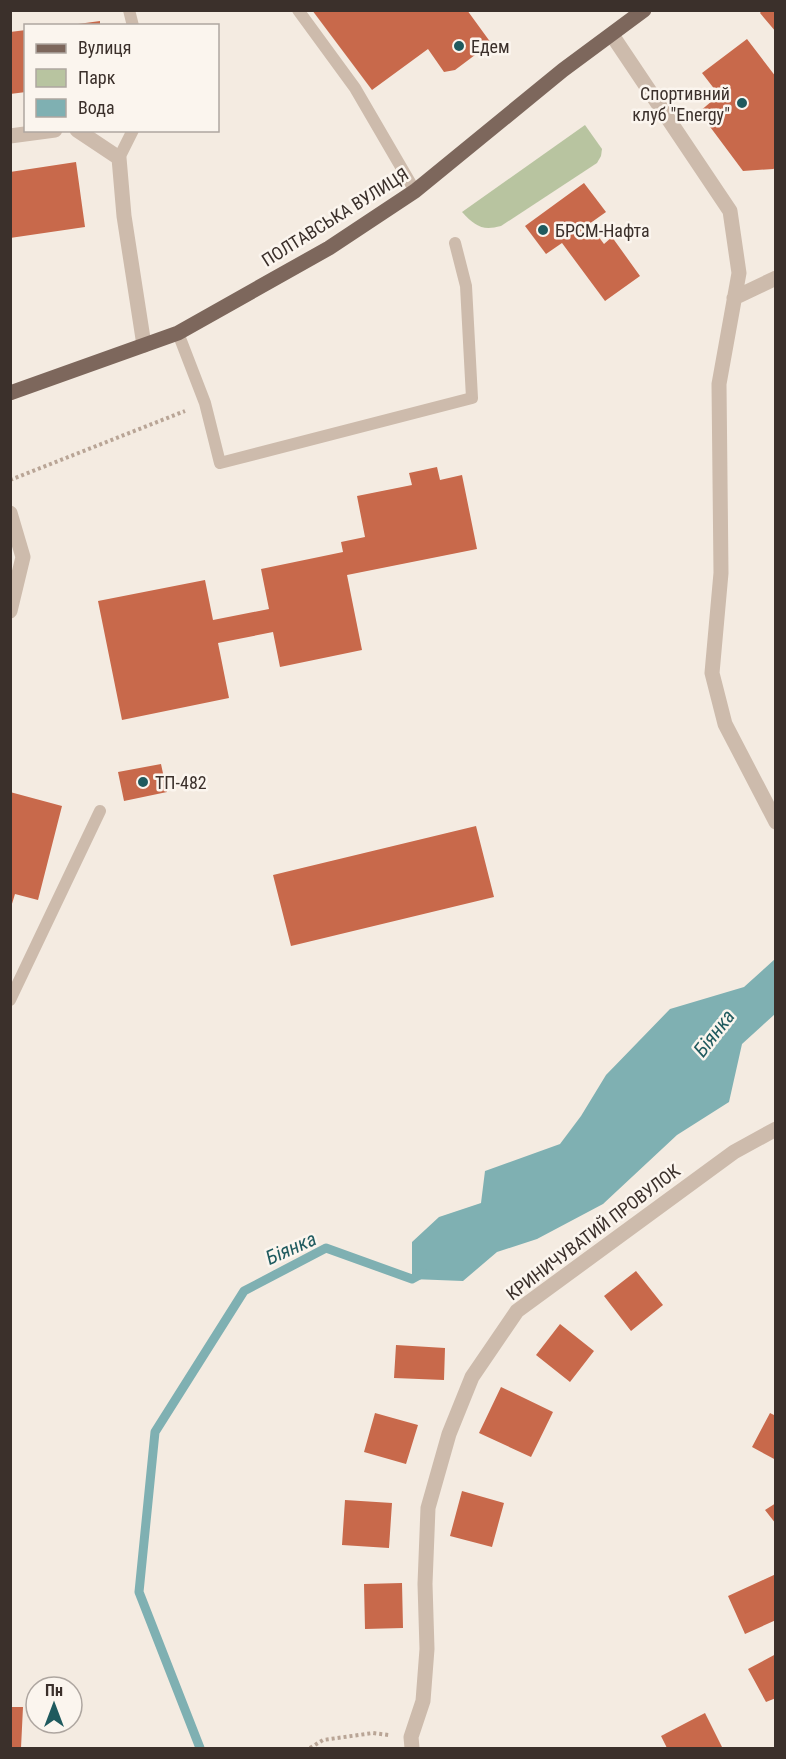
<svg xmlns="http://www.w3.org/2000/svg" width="786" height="1759" viewBox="0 0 786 1759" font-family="'Roboto Condensed',sans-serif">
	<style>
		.green { fill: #b8c4a0 }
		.water { fill: #7fb0b2 }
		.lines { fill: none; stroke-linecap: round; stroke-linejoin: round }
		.stream { stroke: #7fb0b2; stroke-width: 9 }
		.building { fill: #c8694b }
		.path { stroke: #b9a596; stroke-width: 4; stroke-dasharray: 3 3; stroke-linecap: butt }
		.lane { stroke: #cdbbac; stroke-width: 12 }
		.street { stroke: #cdbbac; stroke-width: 15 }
		.primary { stroke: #7d675c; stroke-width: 15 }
		.poi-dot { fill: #1f5a5e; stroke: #fbf5ee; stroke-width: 2 }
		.labels { text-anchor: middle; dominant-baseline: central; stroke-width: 5; stroke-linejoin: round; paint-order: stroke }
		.poi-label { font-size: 18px; fill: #3b302b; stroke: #fbf5ee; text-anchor: start }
		.street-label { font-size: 18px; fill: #3b302b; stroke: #fbf5ee }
		.water-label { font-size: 20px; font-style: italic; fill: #1f5a5e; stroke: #fbf5ee }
	</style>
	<rect width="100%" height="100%" fill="#f4ebe1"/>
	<path class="green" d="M585 125 602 149 601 156 597 163 501 226C482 231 475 226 462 212Z"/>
	<path class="water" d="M775 959V1014L742 1044 729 1102 677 1135 603 1204 537 1239 497 1252 463 1281 412 1279V1242L439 1217 481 1203 485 1171 560 1144 581 1116 606 1075 670 1009 744 987Z"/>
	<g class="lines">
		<path class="stream" d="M200 1748 139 1592 155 1432 244 1291 326 1248 412 1279 423 1273"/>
	</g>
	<path class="building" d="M312 10H467L491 43 455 70 444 72 428 49 372 90Z
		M762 10H776V32L760 13Z
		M100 21V26H78V24Z
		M26 30V92L10 94V32Z
		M747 39 776 77V168L773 169 743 171 699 112 719 95 702 73Z
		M76 162 85 227 10 238V172Z
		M584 183 606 212 589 224 604 244 612 237 640 276 605 301 562 243 546 254 525 226Z
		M437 467 440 480 462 475 477 549 347 575 362 650 280 667 273 632 218 643 229 698 122 720 98 601 205 580 213 620 269 609 261 569 343 552 341 542 365 537 357 496 412 485 409 473Z
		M161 764 167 792 124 801 118 772Z
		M10 792 62 806 38 900 15 894 11 907Z
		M476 826 494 897 291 946 273 875Z
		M636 1271 663 1305 631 1331 604 1296Z
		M560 1324 594 1351 570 1382 536 1355Z
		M396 1345 445 1348 444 1380 394 1378Z
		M501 1387 553 1412 531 1457 479 1433Z
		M375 1413 418 1425 406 1464 364 1452Z
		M770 1413 776 1416V1460L752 1447Z
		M462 1491 504 1503 492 1547 450 1536Z
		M345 1500 392 1503 389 1548 342 1545Z
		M776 1503V1524L765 1510Z
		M776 1574V1620L745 1634 728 1596Z
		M402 1583 403 1628 365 1629 364 1584Z
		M776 1654V1698L766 1702 748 1669Z
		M10 1707H23L21 1748H10Z
		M705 1713 722 1747 719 1748H667L661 1736Z"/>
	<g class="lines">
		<path class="path" d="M10 480 185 411
			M310 1748 323 1740 373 1733 389 1735"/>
		<path class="lane" d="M129 10 133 26
			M298 10 355 88 415 191
			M119 158 133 130
			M178 333 205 403 220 463 472 398 466 286 455 243
			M10 1000 100 811"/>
		<path class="street" d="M612 35 730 211 739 273 719 384 721 573 712 673 725 724 776 822
			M77 130 119 158 124 216 144 345
			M10 136 55 130
			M734 298 776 278
			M10 513 23 557 10 611
			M412 1748 411 1737 423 1701 427 1649 425 1584 428 1508 449 1434 472 1377 517 1311 734 1152 776 1129"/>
		<path class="primary" d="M10 393 178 333 329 248 415 191 563 70 644 10"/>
	</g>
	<g class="poi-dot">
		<circle cx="459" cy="46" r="6"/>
		<circle cx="742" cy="103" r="6"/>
		<circle cx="543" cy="230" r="6"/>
		<circle cx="143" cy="782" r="6"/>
	</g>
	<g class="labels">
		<g class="poi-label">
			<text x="471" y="46">Едем</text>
			<text x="730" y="93" text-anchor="end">Спортивний<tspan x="730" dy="21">клуб "Energy"</tspan></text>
			<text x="555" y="230">БРСМ-Нафта</text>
			<text x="155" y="782">ТП-482</text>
		</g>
		<g class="street-label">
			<text transform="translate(335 217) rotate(-32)">ПОЛТАВСЬКА ВУЛИЦЯ</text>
			<text transform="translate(593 1232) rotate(-37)">КРИНИЧУВАТИЙ ПРОВУЛОК</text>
		</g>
		<g class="water-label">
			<text transform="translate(714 1033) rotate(-52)">Біянка</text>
			<text transform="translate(291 1248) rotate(-24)">Біянка</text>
		</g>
	</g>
	<rect width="786" height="1759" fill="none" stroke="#3b302b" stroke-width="24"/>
	<rect x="24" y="24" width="195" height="108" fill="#fbf5ee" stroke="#aea6a0" stroke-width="1.5"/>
	<rect x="36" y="44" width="30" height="9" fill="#7d675c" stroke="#aea6a0" stroke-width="1.5"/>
	<text x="78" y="54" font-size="18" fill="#3b302b">Вулиця</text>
	<rect x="36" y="69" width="30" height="18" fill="#b8c4a0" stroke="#aea6a0" stroke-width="1.5"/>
	<text x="78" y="84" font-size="18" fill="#3b302b">Парк</text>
	<rect x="36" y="99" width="30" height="18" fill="#7fb0b2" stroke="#aea6a0" stroke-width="1.5"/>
	<text x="78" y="114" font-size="18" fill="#3b302b">Вода</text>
	<g transform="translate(54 1705)"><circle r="28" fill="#fbf5ee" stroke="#aea6a0" stroke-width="1.5"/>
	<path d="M0-4.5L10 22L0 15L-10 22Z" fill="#1f5a5e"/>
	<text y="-9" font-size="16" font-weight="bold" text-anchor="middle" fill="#3b302b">Пн</text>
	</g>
</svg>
